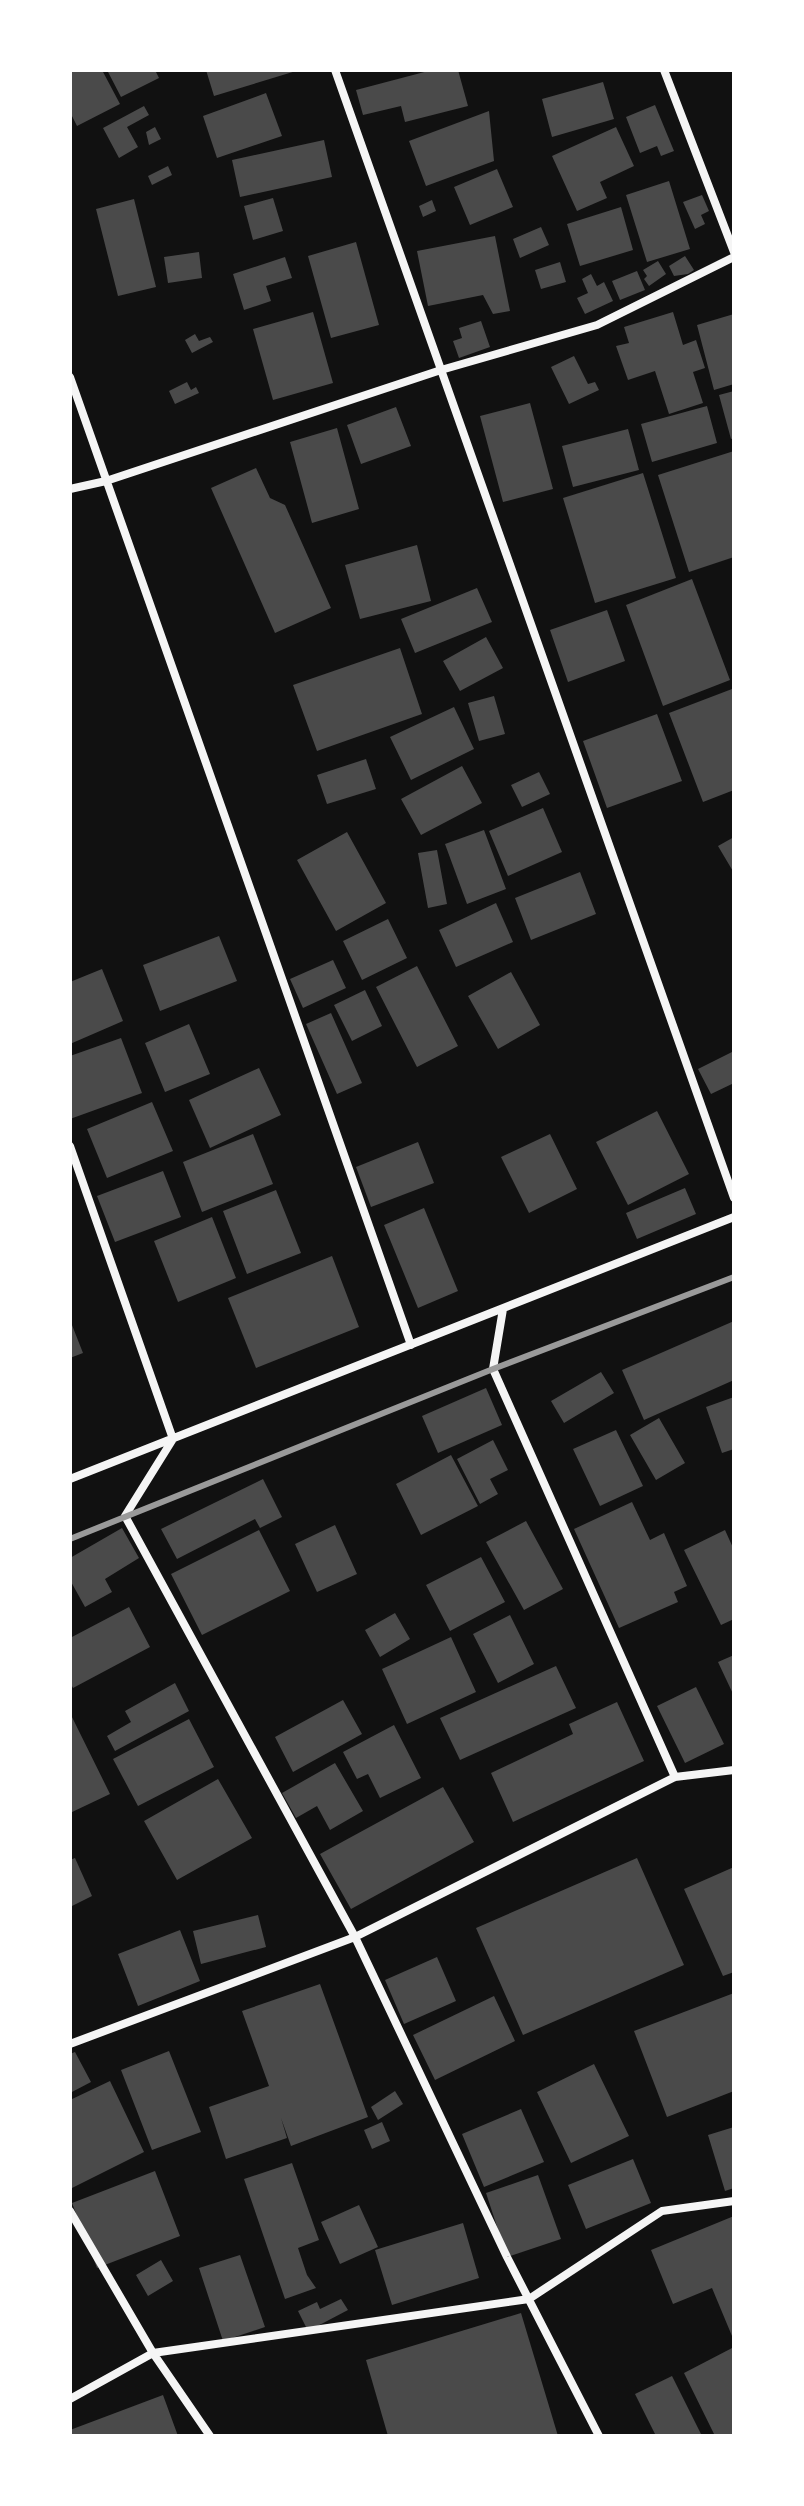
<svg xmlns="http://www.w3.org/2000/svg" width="804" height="2506" viewBox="0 0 804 2506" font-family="'Public Sans',sans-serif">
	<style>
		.building { fill: #4a4a4a }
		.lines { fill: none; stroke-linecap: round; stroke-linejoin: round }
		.minor { stroke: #f5f5f5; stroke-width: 8 }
		.rail { stroke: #9a9a9a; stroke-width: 6 }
	</style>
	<rect width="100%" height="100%" fill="#111"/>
	<path class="building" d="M70 70H102L120 104 77 126 70 112Z
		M107 70H155L159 78 121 97Z
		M206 70H296V71L214 96Z
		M432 70H458L468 106 405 122 401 106 363 115 356 90Z
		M603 82 614 119 552 137 542 99Z
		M266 93 282 136 217 158 203 116Z
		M655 105 674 151 661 156 657 146 640 153 626 117Z
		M144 106 149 115 127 127 138 147 119 158 103 128Z
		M489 111 494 161 426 186 409 141Z
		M155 127 161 139 149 145 146 132Z
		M616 127 634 166 600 182 607 198 577 211 552 156Z
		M324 140 332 177 240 197 232 160Z
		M168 166 172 175 152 185 148 176Z
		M497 169 513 207 470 225 454 187Z
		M669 181 690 249 647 262 626 195Z
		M702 195 709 211 701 215 705 224 695 229 683 202Z
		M273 198 283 231 253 240 244 206Z
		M134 199 156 287 118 296 96 209Z
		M432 200 436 211 423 217 419 206Z
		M621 207 633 250 580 266 567 224Z
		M541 227 549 245 520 258 513 239Z
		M495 236 510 311 493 314 483 295 428 306 417 251Z
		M356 242 379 325 331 338 308 256Z
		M199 252 202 278 168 283 164 257Z
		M685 256 694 270 688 274 674 276 669 266Z
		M285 257 292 278 266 286 271 301 244 310 233 274Z
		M658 261 666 274 649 286 644 279 647 276 643 270Z
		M560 262 566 282 541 289 535 270Z
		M637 271 645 290 620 300 612 281Z
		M591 274 597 286 604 282 613 301 585 314 577 298 588 293 582 279Z
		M313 312 333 383 273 400 253 329Z
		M673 312 683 345 696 340 705 368 693 372 703 403 669 414 655 371 628 380 616 346 629 343 624 327Z
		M734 314V384L714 390 697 325Z
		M481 321 490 347 459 358 453 341 462 338 459 328Z
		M195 334 199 341 210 337 213 342 192 353 185 340Z
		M574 356 588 384 595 382 599 390 569 404 551 367Z
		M187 382 191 390 196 387 199 393 175 404 169 391Z
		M734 391V438L731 439 719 395Z
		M530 403 553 489 503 502 480 416Z
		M707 406 717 443 652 462 641 424Z
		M396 407 411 446 361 464 347 425Z
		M337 428 359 509 312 523 290 442Z
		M628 429 639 470 573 487 562 446Z
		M734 451V557L689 572 658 475Z
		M256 468 270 498 285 505 331 608 275 633 211 488Z
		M643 473 676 578 595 603 563 498Z
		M417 545 431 601 360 619 345 565Z
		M692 579 730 680 663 706 626 605Z
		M477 588 492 622 415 653 401 619Z
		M607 610 625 661 568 682 550 630Z
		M486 637 503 668 460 691 443 661Z
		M400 648 422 714 317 751 293 685Z
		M732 689 734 695V790L703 802 669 713Z
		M494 696 505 734 479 741 468 703Z
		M454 707 474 749 411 780 390 737Z
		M657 714 682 781 607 808 583 741Z
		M366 759 376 789 327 804 317 775Z
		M462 766 482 803 421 835 401 799Z
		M539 772 550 794 522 807 511 785Z
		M543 808 562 852 508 876 489 831Z
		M484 830 506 889 467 904 445 844Z
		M347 832 386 903 336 931 297 860Z
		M734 837V873L718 846Z
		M437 850 447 904 428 908 418 853Z
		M580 872 596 914 531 940 515 898Z
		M496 903 513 942 456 967 439 930Z
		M388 919 407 958 362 980 343 941Z
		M219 936 237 981 160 1011 143 965Z
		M333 960 346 988 303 1008 290 979Z
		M417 966 458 1046 417 1067 376 987Z
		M102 969 123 1021 70 1044V982Z
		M511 972 540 1025 498 1049 468 996Z
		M365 990 382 1026 352 1041 334 1005Z
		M331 1013 362 1083 337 1094 306 1024Z
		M189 1024 210 1074 165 1092 145 1043Z
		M121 1038 142 1093 70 1119V1056Z
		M734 1051V1083L711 1094 698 1069Z
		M259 1068 281 1115 210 1148 189 1100Z
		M152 1102 173 1151 107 1178 87 1129Z
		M657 1111 689 1174 628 1205 596 1142Z
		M253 1134 273 1184 202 1212 183 1162Z
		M550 1134 577 1189 529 1213 501 1157Z
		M418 1142 434 1183 371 1207 356 1167Z
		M163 1171 181 1217 115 1242 97 1196Z
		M685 1188 696 1214 637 1239 626 1213Z
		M276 1190 301 1253 247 1274 223 1211Z
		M424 1208 458 1291 418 1308 384 1225Z
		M212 1217 236 1278 178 1302 154 1241Z
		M332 1256 359 1327 256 1368 228 1298Z
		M70 1320 83 1353 70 1358Z
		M734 1321V1380L644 1420 622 1370Z
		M601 1372 614 1393 564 1423 551 1401Z
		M486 1388 502 1425 438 1453 422 1416Z
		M734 1397V1449L722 1453 706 1407Z
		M659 1418 685 1463 656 1480 630 1435Z
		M616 1430 643 1486 600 1506 573 1449Z
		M493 1440 508 1470 490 1479 498 1494 480 1504 457 1459Z
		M451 1455 478 1506 421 1535 396 1484Z
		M263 1479 282 1517 260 1528 255 1519 177 1559 161 1529Z
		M632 1502 650 1540 664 1533 687 1586 674 1592 678 1602 619 1628 574 1529Z
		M526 1521 563 1589 524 1610 486 1542Z
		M335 1525 357 1574 317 1592 295 1544Z
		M122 1528 139 1558 105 1579 112 1592 85 1607 70 1580V1558Z
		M259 1530 290 1591 202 1635 171 1574Z
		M725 1530 734 1550V1619L721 1625 684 1550Z
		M481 1557 505 1602 450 1631 426 1585Z
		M129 1607 150 1647 73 1688 70 1682V1638Z
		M395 1613 410 1639 380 1657 365 1630Z
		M510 1615 534 1664 498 1683 473 1634Z
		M451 1637 476 1692 407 1724 382 1669Z
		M734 1655V1696L718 1662Z
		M556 1666 576 1708 460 1760 440 1718Z
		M175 1683 189 1711 115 1751 107 1736 131 1722 125 1711Z
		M696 1687 724 1744 685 1763 657 1706Z
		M343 1700 362 1734 293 1772 275 1737Z
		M617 1702 644 1761 513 1822 491 1773 573 1734 569 1724Z
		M70 1713 110 1794 70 1813Z
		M189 1719 214 1767 138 1806 113 1759Z
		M394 1725 421 1778 380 1798 368 1774 357 1779 343 1752Z
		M335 1763 363 1811 330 1830 317 1806 296 1818 282 1793Z
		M218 1779 252 1838 177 1880 144 1821Z
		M443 1787 474 1842 351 1909 320 1854Z
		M75 1858 92 1896 70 1907V1860Z
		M637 1858 684 1965 523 2035 476 1928Z
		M734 1867V1972L723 1976 684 1889Z
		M258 1915 266 1947 201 1964 193 1931Z
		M180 1930 200 1981 138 2006 118 1954Z
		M437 1957 456 2001 404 2024 385 1980Z
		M320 1984 368 2117 291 2146 281 2118 287 2138 226 2159 209 2107 269 2086 242 2011Z
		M734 1993V2091L667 2117 634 2031Z
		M494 1996 515 2041 435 2080 413 2035Z
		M169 2051 201 2132 152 2150 121 2070Z
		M75 2052 91 2082 70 2093V2054Z
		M594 2064 629 2136 571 2163 537 2092Z
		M110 2081 144 2152 70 2189V2100Z
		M395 2091 403 2104 378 2120 371 2107Z
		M521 2109 544 2162 484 2187 462 2134Z
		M382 2122 390 2141 372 2149 364 2130Z
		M734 2127V2188L725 2191 708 2135Z
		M633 2159 651 2203 586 2229 568 2185Z
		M292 2163 319 2240 298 2248 307 2275 316 2288 285 2299 244 2179Z
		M155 2171 180 2236 97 2268 72 2203Z
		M538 2175 561 2239 507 2257 486 2193Z
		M359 2205 378 2247 340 2264 321 2222Z
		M734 2216V2335L732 2336 712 2288 673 2304 651 2250Z
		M463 2223 479 2278 392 2305 375 2250Z
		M240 2255 265 2327 223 2341 199 2268Z
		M161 2260 173 2281 148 2296 136 2275Z
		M341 2299 348 2310 308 2331 298 2311 317 2302 320 2309Z
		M521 2313 558 2436H388L366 2360Z
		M734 2347V2436H715L684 2373Z
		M672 2376 702 2436H656L635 2394Z
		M163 2395 178 2436H70V2430Z"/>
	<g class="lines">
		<path class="minor" d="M335 70 734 1198
			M664 70 734 252
			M70 377 411 1345
			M70 489 106 481 441 370 597 325 734 257
			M70 1146 173 1439 125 1516 355 1937 507 2257 599 2436
			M503 1309 493 1369 675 1777
			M70 1479 734 1217
			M70 2044 355 1937 675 1777 734 1770
			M70 2211 153 2353 210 2436
			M70 2399 153 2353 529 2299 662 2211 734 2201"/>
		<path class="rail" d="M70 1539 493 1369 734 1277"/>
	</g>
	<rect width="804" height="2506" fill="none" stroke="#ffffff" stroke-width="144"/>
</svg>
